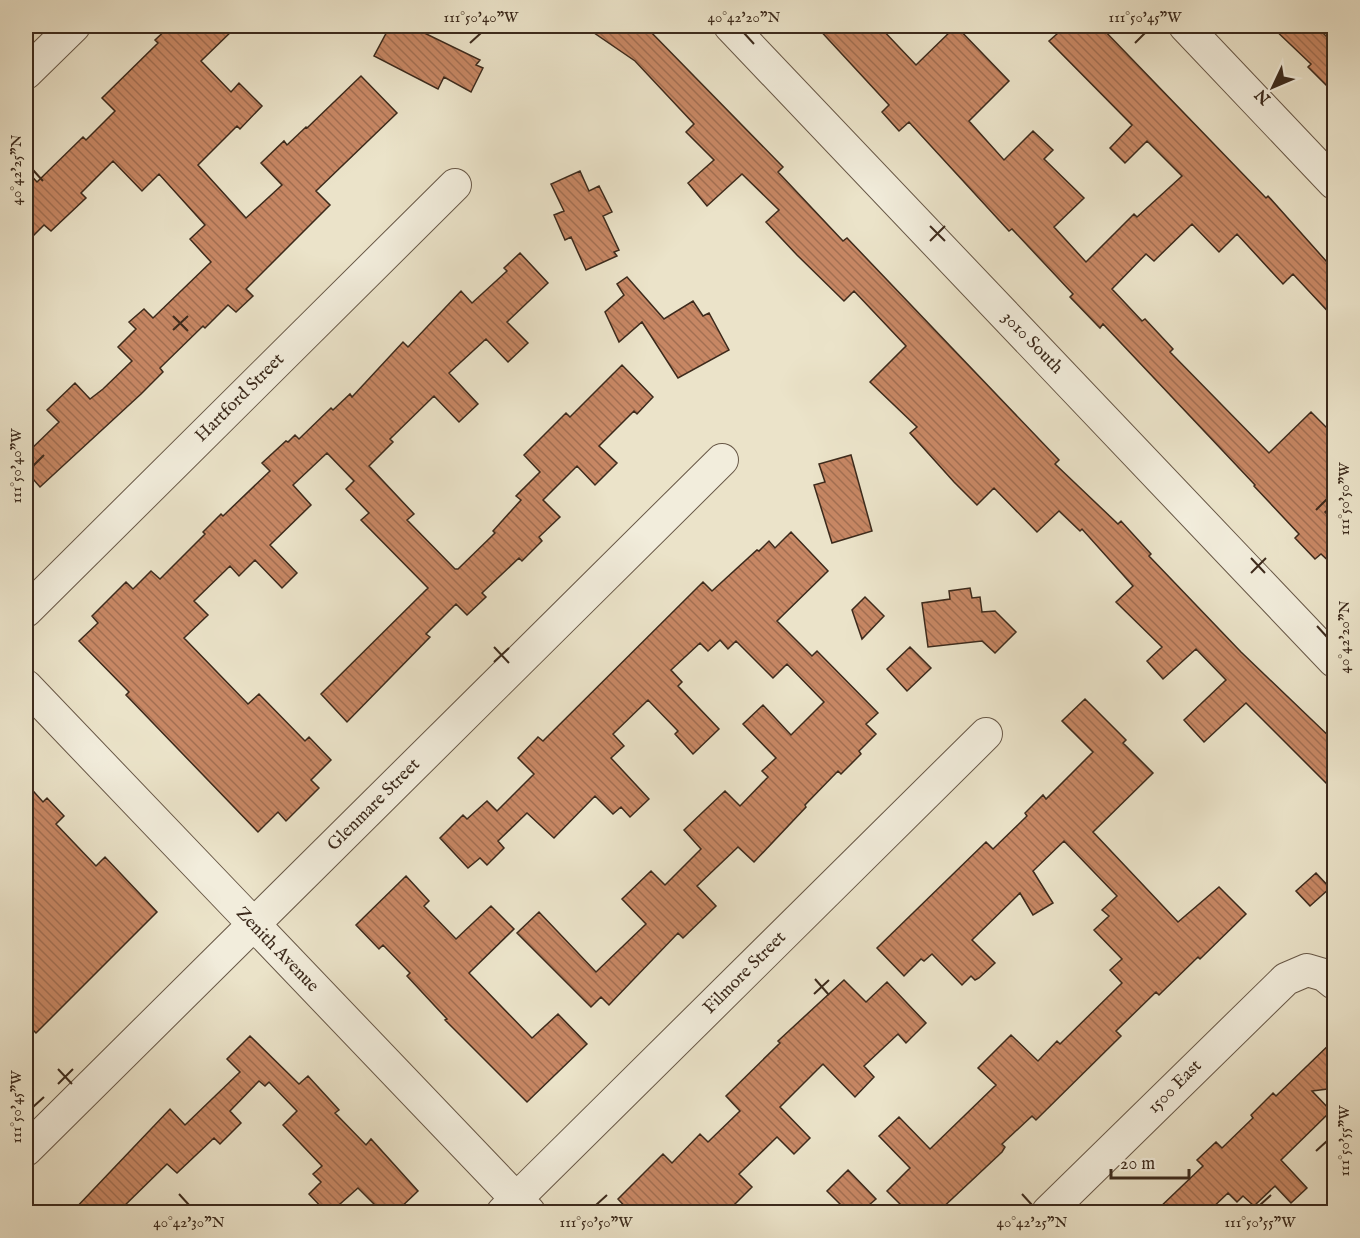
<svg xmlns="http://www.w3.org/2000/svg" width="1360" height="1238" viewBox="0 0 1360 1238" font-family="'IM FELL English',serif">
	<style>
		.building { fill: url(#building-back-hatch); stroke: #3c2a1c; stroke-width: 1.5 }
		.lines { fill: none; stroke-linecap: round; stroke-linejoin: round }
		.street-casing { stroke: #685847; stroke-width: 34 }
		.street { stroke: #f2eddc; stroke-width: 32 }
		.ticks { fill: none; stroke: #3c2a1c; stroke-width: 2 }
		.labels { text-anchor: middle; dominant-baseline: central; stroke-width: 6; stroke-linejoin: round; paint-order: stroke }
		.street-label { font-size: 18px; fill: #3c2a1c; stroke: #f2eddc }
		.neatline { fill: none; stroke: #3c2a1c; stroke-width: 2 }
		.ticks-label { font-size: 15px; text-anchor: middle; fill: #3c2a1c }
	</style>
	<defs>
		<pattern id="building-back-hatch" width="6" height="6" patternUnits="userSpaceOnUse" patternTransform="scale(1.5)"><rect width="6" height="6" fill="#c78764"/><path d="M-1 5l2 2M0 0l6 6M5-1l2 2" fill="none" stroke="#a36f52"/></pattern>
	</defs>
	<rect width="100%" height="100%" fill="#ebe3c9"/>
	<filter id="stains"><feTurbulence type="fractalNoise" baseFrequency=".00333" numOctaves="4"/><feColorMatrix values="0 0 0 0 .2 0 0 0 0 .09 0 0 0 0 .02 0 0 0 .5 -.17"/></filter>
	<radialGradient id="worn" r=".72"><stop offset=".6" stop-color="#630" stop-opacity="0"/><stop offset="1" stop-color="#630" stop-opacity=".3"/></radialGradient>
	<path class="building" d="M170 26H237L201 61 231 92 239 83 262 106 240 129 237 126 198 165 246 218 282 185 261 163 284 141 287 145 306 127 307 128 361 76 397 113 316 191 330 205 246 289 253 296 236 312 228 305 205 328 203 326 160 368 163 372 141 394 40 487 26 471V454L59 422 47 410 75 383 90 399 103 389 132 361 118 347 136 329 129 322 144 309 153 318 211 262 190 239 205 225 159 174 142 191 113 161 81 193 86 198 51 231 44 225 26 243V170L37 182 83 137 86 140 115 111 102 98 158 43 155 40Z
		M390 26H410L480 60 476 65 483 68 471 92 444 77 438 89 374 56Z
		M584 26H645L783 167 778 172 843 241 847 238 1059 460 1055 464 1118 524 1121 521 1151 554 1149 556 1241 652 1335 742V792L1246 703 1204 742 1184 720 1226 680 1196 649 1163 679 1147 661 1162 647 1116 602 1133 586 1082 529 1080 531 1059 511 1037 532 994 488 977 505 954 482 910 433 917 427 870 382 906 346 854 291 844 301 797 255 766 222 779 210 742 174 707 206 688 183 714 160 686 132 694 124 635 61Z
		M816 26H879L916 65 956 26 1009 81 969 121 1004 160 1033 131 1053 150 1044 159 1084 198 1054 227 1086 262 1134 214 1137 217 1182 176 1147 141 1125 163 1110 148 1132 125 1049 41 1066 26H1100L1266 198 1268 196 1335 271V319L1293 274 1283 284 1237 234 1219 252 1192 224 1154 261 1146 254 1112 289 1142 321 1145 319 1173 349 1170 352 1269 453 1311 412 1335 436V503L1325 512 1335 522V567L1321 554 1315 559 1295 538 1299 534 1254 486 1255 485 1103 324 1100 328 1070 297 1073 294 1012 229 1009 231 909 122 899 131 882 112 889 105Z
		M1271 26H1316L1333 43 1335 41V94L1308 67 1311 64Z
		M580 171 589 191 599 186 612 212 603 216 619 250 614 252 617 256 586 270 571 237 565 240 554 215 564 211 551 184Z
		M520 253 548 283 507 322 528 343 508 362 486 339 449 373 478 404 459 422 434 396 390 439 393 442 369 466 414 514 407 520 455 569H458L495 533 493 531 521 500 516 496 540 472 524 455 566 413 570 417 622 365 653 397 637 414 634 411 599 446 617 463 595 485 577 466 543 500 560 517 539 537 542 541 522 561 519 558 482 593 486 597 467 615 456 604 426 634 430 637 347 722 321 694 428 588 361 520 369 513 346 489 354 481 327 453 293 485 311 505 270 545 297 573 282 588 255 560 239 576 230 566 194 601 208 615 184 638 248 704 259 694 305 741 309 737 331 760 311 780 319 788 286 821 278 812 258 832 126 695 129 692 79 641 98 623 92 616 126 582 133 589 151 571 160 579 205 534 203 532 221 514 223 516 270 471 262 463 286 441 288 442 295 435 299 439 331 408 333 410 350 394 352 397 403 342 408 347 461 291 472 303 507 271 504 268Z
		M627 277 664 319 693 301 703 316 709 313 729 350 678 378 642 322 619 342 605 312 624 295 617 284Z
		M851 455 872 531 832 543 814 485 825 482 819 464Z
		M791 532 828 571 777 621 812 656 817 651 878 713 866 724 876 734 859 751 861 754 841 774 838 771 805 805 806 807 754 862 738 847 697 886 716 906 683 938 678 933 609 1005 601 997 591 1007 517 933 539 912 596 972 646 924 622 899 651 871 665 885 701 849 684 830 725 791 740 806 768 777 762 771 776 758 743 724 763 705 791 735 824 702 787 664 773 678 736 641 728 649 720 640 708 651 700 643 671 670 682 682 678 686 719 729 693 754 675 734 678 731 648 700 613 734 624 746 611 758 649 799 630 817 621 807 613 814 595 796 554 838 527 813 498 841 504 848 487 865 480 858 468 868 440 838 463 815 467 819 487 801 497 811 534 774 518 758 538 737 543 741 703 582 712 591 757 550 759 551 769 541 775 548Z
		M970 588 972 598 980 597 982 612 995 611 1016 632 995 653 982 641 928 647 922 603 950 599 949 591Z
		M865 597 884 616 862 639 852 610Z
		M910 647 931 668 907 691 887 669Z
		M1085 699 1126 740 1123 743 1153 773 1093 832 1178 922 1219 887 1246 914 1200 959 1198 957 1159 995 1156 992 1116 1031 1121 1036 1036 1120 1032 1116 1002 1144 1005 1147 1002 1152 938 1212H908L887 1191 910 1168 879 1136 899 1117 930 1149 996 1085 978 1068 1011 1035 1038 1061 1057 1041 1060 1044 1122 983 1110 970 1122 959 1094 930 1109 916 1102 910 1117 896 1064 841 1033 871 1053 903 1033 915 1020 893 972 940 995 963 979 978 975 980 971 976 962 985 932 954 924 961 921 959 904 976 877 948 986 842 993 849 1027 816 1025 813 1043 795 1046 799 1093 752 1062 721Z
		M26 783 43 802 47 798 64 816 56 824 96 866 105 857 157 912 36 1033 26 1023Z
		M1316 873 1330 888 1310 906 1296 891Z
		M406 876 429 901 424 906 456 939 491 906 514 929 469 973 532 1038 558 1014 587 1044 527 1102 445 1020 447 1019 407 976 410 973 383 945 379 949 356 925Z
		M844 980 866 1002 887 982 926 1023 906 1043 898 1034 864 1066 874 1077 855 1097 823 1064 780 1107 810 1138 794 1154 777 1137 739 1174 752 1187 727 1212H630L618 1199 663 1154 672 1163 700 1134 708 1142 740 1111 726 1096 780 1043 778 1041Z
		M250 1036 299 1084 308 1076 339 1110 335 1113 366 1145 371 1139 418 1191 396 1212H382L358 1188 331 1212H326L309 1194 321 1182 313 1174 322 1166 283 1125 297 1111 269 1082 265 1086 259 1081 230 1111 241 1123 220 1144 214 1138 177 1173 167 1164 118 1212H72L170 1109 185 1125 240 1072 227 1059Z
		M1335 1039V1088L1312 1091 1331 1111 1281 1160 1307 1188 1291 1203 1275 1186 1254 1206 1243 1196 1237 1202 1228 1193 1208 1212H1155L1203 1166 1197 1160 1216 1142 1222 1148 1253 1118 1251 1115 1273 1093 1276 1096Z
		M848 1170 876 1199 861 1212H848L827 1191Z"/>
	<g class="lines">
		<defs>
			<path id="street" d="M730 26 1334 661
				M1185 26 1334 183
				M26 73 74 26
				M26 611 455 185
				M26 686 529 1212
				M26 1150 722 460
				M503 1212 986 734
				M1048 1212 1286 979 1307 970 1324 975 1334 983"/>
		</defs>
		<use href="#street" class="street-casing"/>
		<use href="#street" class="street"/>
	</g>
	<path class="ticks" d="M744 33 754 44M470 43 481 33M1135 43 1145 33M33 170 43 181M930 226 945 241M930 241 945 226M173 316 188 331M173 330 188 316M33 466 44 455M1316 510 1327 499M1251 558 1265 573M1251 573 1266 558M1317 626 1327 637M494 647 509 663M494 662 509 648M815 979 829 995M814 994 829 980M58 1069 72 1084M58 1084 73 1069M33 1107 44 1097M1316 1151 1327 1141M179 1194 189 1205M1022 1194 1032 1205M596 1205 607 1195M1260 1205 1271 1195"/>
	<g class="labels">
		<g class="street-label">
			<text transform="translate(1032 343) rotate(46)">3010 South</text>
			<text transform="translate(240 398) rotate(-45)">Hartford Street</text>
			<text transform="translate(374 805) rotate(-45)">Glenmare Street</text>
			<text transform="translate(277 950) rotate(46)">Zenith Avenue</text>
			<text transform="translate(745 973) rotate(-45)">Filmore Street</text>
			<text transform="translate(1175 1087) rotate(-45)">1500 East</text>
		</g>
	</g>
	<rect width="1360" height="1238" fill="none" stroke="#ebe3c9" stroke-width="66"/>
	<g transform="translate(1273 87) rotate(226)" stroke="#f2eddc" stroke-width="4.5" paint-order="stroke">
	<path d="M0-4.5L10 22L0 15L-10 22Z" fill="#3c2a1c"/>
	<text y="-9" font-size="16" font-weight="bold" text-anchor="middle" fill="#3c2a1c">N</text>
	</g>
	<path d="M1111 1169v9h78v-9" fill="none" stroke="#3c2a1c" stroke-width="3"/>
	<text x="1120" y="1169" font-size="18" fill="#3c2a1c" stroke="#f2eddc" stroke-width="4.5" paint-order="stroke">20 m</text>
	<rect x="33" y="33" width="1294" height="1172" class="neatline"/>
	<g class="ticks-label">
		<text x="481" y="22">111°50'40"W</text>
		<text x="744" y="22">40°42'20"N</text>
		<text x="1145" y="22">111°50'45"W</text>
		<text transform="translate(16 170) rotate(-90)" y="5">40°42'25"N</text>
		<text transform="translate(16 466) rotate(-90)" y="5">111°50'40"W</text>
		<text transform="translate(1344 499) rotate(-90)" y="5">111°50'50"W</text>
		<text transform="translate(1344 637) rotate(-90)" y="5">40°42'20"N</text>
		<text transform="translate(16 1107) rotate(-90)" y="5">111°50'45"W</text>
		<text transform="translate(1344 1141) rotate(-90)" y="5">111°50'55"W</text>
		<text x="189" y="1227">40°42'30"N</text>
		<text x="596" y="1227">111°50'50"W</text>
		<text x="1032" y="1227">40°42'25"N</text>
		<text x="1260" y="1227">111°50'55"W</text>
	</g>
	<rect width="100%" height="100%" filter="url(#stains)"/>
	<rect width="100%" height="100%" fill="url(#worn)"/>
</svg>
